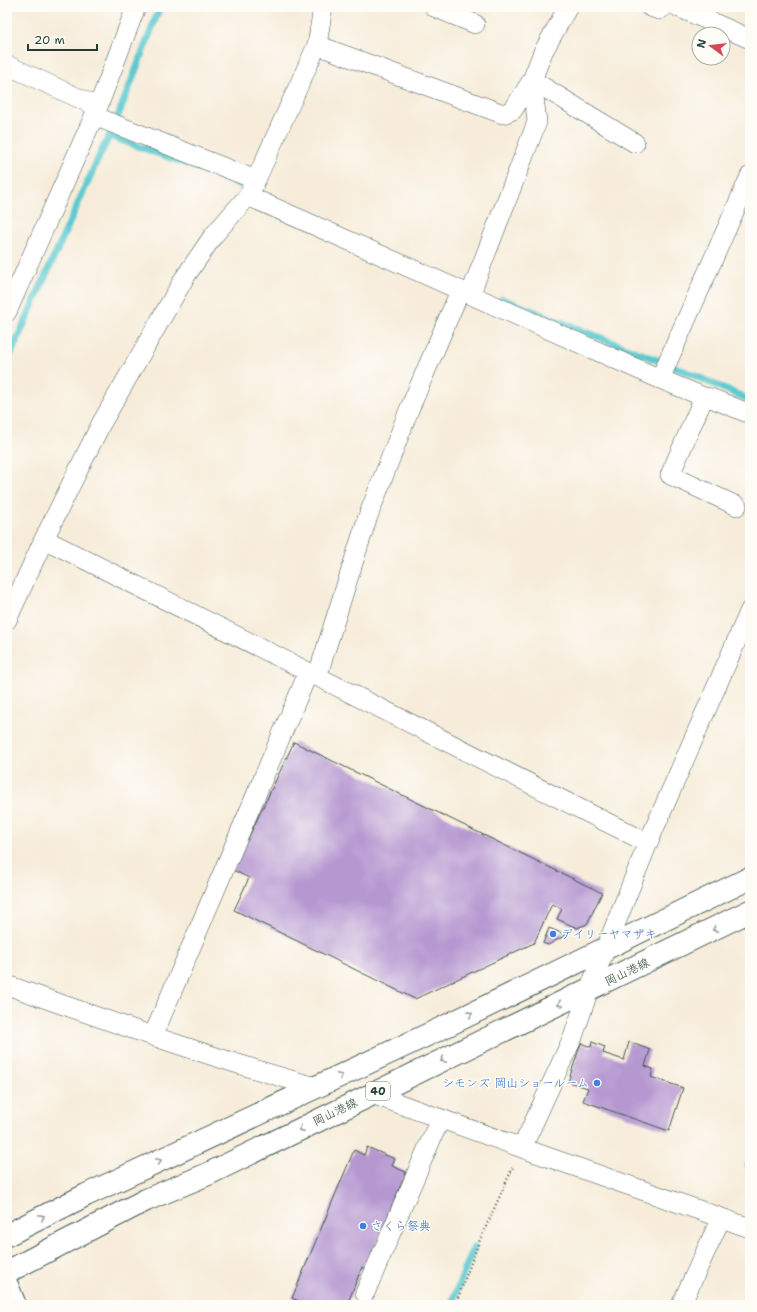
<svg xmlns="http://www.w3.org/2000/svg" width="757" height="1312" viewBox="0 0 757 1312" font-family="'Shantell Sans','Klee One',sans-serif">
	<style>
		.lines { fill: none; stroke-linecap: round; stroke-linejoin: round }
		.stream { stroke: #5dcad0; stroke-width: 7 }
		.building { fill: #b698d1 }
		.street-casing { stroke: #3f574d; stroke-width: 20 }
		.secondary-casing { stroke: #3f574d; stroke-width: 24 }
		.primary-casing { stroke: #3f574d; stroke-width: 24 }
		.path { stroke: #3f574d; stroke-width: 2.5; stroke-dasharray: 1 3; stroke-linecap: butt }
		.street { stroke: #fff; stroke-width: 19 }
		.secondary { stroke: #fff; stroke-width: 22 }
		.primary { stroke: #fff; stroke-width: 22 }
		.oneway { stroke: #8f9e9a }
		.shop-dot { fill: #3f7fe0; stroke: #fdfcf7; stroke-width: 1.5 }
		.labels { text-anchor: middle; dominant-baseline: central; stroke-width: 3; stroke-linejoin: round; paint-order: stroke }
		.shield { fill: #fdfcf7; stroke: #62766e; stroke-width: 1 }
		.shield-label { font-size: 11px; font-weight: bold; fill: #1f3d34 }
		.shop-label { font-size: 12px; fill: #366cbe; stroke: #fdfcf7; text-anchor: start }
		.street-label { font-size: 12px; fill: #1f3d34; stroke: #fdfcf7 }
	</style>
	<rect width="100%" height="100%" fill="#fdfcf7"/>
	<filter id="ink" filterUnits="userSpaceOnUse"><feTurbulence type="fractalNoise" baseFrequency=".025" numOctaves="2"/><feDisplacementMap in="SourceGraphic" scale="8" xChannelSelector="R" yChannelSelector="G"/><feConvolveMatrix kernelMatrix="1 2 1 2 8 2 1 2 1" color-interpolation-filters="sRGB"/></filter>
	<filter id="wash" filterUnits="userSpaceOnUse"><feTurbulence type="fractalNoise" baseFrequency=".012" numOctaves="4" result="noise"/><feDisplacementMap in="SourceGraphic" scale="16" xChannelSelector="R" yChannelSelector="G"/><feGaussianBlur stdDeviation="0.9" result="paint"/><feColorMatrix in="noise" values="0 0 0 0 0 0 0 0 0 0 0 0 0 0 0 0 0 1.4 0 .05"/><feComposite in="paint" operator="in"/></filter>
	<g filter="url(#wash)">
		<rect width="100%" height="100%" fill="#f7ecda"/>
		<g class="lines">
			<path class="stream" d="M115 124 160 7
				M110 136 231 180 250 189
				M502 299 675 367 750 400
				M7 362 101 152 111 133
				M451 1305 474 1247"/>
		</g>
		<g id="blocks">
			<path class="building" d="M294 742 602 893 587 924 577 928 557 919 562 909 552 904 534 943 415 999 234 910 249 878 233 870Z
				M549 928 566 935 548 945 543 943Z
				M592 1042 605 1047 603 1053 624 1060 629 1042 650 1050 645 1066 653 1069 651 1077 683 1088 669 1131 583 1101 588 1088 568 1082 581 1043 591 1047Z
				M367 1147 395 1159 392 1166 406 1172 366 1269 362 1267 347 1305H308L292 1298 354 1150 364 1155Z
				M750 1152V1169L744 1167Z"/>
		</g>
	</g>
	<g filter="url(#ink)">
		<use href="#blocks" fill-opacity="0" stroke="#3f574d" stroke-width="1"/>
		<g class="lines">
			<defs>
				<path id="street" d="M434 7 475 24
					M650 7 659 10 664 7
					M678 7 750 39
					M317 45 323 7
					M7 65 98 107
					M94 116 256 180 317 45 503 114 513 110 532 80 635 143
					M248 196 660 379 704 397 711 398 750 414
					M470 295 537 122 532 80 543 52 568 7
					M7 312 98 107 136 7
					M660 379 750 176
					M704 397 670 475 737 506
					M44 539 648 843
					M7 620 44 539 101 424 185 277 213 236 248 196 254 185
					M317 677 367 519 409 410 460 291
					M7 985C109 1021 211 1058 316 1087
					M153 1036 308 673
					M372 1094 522 1148 750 1228
					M522 1148 573 1037 589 990 648 843 750 610
					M365 1293 440 1119
					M681 1305 721 1218"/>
				<path id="secondary" d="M7 1285 15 1305"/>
				<path id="primary" d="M7 1235 86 1195 442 1028 750 878
					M7 1272 146 1200 208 1174 750 911"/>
			</defs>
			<use href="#street" class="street-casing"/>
			<use href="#secondary" class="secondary-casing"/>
			<use href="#primary" class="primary-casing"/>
			<path class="path" d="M455 1305 479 1242 513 1167"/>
			<use href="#street" class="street"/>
			<use href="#secondary" class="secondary"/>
			<use href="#primary" class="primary"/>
		</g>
		<defs><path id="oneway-chevron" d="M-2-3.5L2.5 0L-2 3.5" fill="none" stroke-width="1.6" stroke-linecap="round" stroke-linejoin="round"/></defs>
		<g class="oneway">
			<use href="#oneway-chevron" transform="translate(715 929) rotate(154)"/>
			<use href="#oneway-chevron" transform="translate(560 1004) rotate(154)"/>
			<use href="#oneway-chevron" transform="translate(470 1014) rotate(-26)"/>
			<use href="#oneway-chevron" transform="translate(443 1060) rotate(154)"/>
			<use href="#oneway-chevron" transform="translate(340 1076) rotate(-25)"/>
			<use href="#oneway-chevron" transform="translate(301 1129) rotate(154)"/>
			<use href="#oneway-chevron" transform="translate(159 1161) rotate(-25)"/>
			<use href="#oneway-chevron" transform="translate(42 1217) rotate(-27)"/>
		</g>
	</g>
	<g class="shop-dot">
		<circle cx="553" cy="934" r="4"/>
		<circle cx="597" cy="1083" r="4"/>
		<circle cx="363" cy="1226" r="4"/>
	</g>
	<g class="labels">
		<rect class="shield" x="366" y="1082" width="24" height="18" rx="3"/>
		<g class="shield-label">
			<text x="378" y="1091">40</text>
		</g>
		<g class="shop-label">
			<text x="561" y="934">デイリーヤマザキ</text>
			<text x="589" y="1083" text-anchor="end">シモンズ 岡山ショールーム</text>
			<text x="371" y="1226">さくら祭典</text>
		</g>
		<g class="street-label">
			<text transform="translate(627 972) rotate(-26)">岡山港線</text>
			<text transform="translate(335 1112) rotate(-26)">岡山港線</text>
		</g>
	</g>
	<rect width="757" height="1312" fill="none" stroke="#fdfcf7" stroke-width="24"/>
	<g transform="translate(711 46) rotate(285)"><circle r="19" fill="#fdfcf7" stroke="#a4b0a9"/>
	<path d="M0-3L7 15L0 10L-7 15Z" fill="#d1495b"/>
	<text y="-6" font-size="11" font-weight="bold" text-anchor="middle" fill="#1f3d34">N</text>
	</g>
	<path d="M28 44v6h69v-6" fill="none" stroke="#1f3d34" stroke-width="2"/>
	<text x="34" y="44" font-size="12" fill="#1f3d34" stroke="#fdfcf7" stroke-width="3" paint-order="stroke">20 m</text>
</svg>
